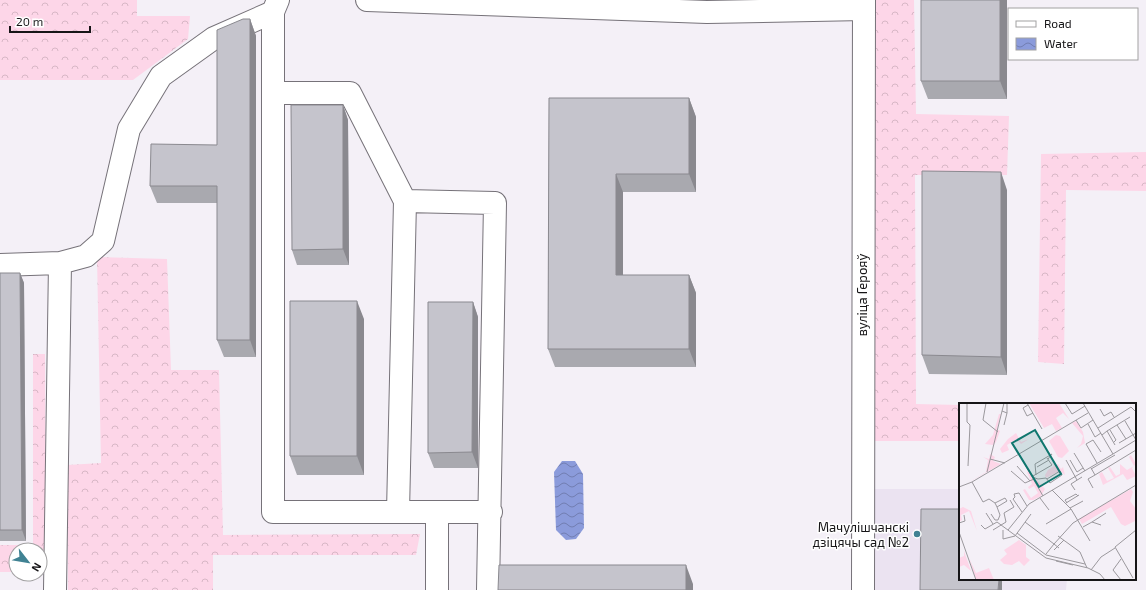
<svg xmlns="http://www.w3.org/2000/svg" width="1146" height="590" viewBox="0 0 1146 590" font-family="'Exo 2',sans-serif">
	<style>
		.built { fill: #ebe3f1 }
		.forest { fill: url(#forest-crowns) }
		.water { fill: url(#water-waves) }
		.lines { fill: none; stroke-linecap: round; stroke-linejoin: round }
		.minor-casing { stroke: #767279; stroke-width: 24 }
		.minor { stroke: #fff; stroke-width: 22 }
		.wall { fill: #a9a9af }
		.shaded-wall { fill: #8a898f }
		.building { fill: #c5c4cc; stroke: #8a898f }
		.poi-dot { fill: #408293; stroke: #fff; stroke-width: 1.5 }
		.labels { text-anchor: middle; dominant-baseline: central; stroke-width: 3; stroke-linejoin: round; paint-order: stroke }
		.street-label { font-size: 13px; fill: #161517; stroke: #fff }
		.poi-label { font-size: 13px; fill: #161517; stroke: #fff; text-anchor: end }
		.inset-road { fill: none; stroke: #9b989d; stroke-width: 1 }
		.view { fill: #0f766e; fill-opacity: 0.15; stroke: #0f766e; stroke-width: 2 }
		.inset-edge { fill: none; stroke: #161517; stroke-width: 2 }
	</style>
	<defs>
		<pattern id="forest-crowns" width="20" height="18" patternUnits="userSpaceOnUse"><rect width="20" height="18" fill="#fdd6e8"/><path d="M2 6a3 3 0 1 1 6 0M12 15a3 3 0 1 1 6 0" fill="none" stroke="#d8b7c6"/></pattern>
		<pattern id="water-waves" width="16" height="10" patternUnits="userSpaceOnUse"><rect width="16" height="10" fill="#8b9bdb"/><path d="M0 5q4-4 8 0t8 0" fill="none" stroke="#717db1"/></pattern>
	</defs>
	<rect width="100%" height="100%" fill="#f4f0f7"/>
	<path class="built" d="M874 489H960V579H1067L1066 590H874Z"/>
	<path class="forest" d="M0 0H137V16H190L188 39 133 80H0Z
		M872 0H914L916 114 1009 116 1007 175H915L916 404 960 405V441H871Z
		M1146 152V191L1066 190 1064 364 1038 362 1041 154Z
		M97 257 167 259 171 370H219L223 535 420 534 416 555H213V590H68L67 465 101 463Z
		M33 354H45L46 573H40V550H16V572H0V545H33Z"/>
	<path class="water" d="M562 461H575L583 474 584 528 576 539 566 540 556 530 554 472Z"/>
	<g class="lines">
		<defs>
			<path id="minor" d="M367 0 707 12 864 9
				M273 12V512H491
				M273 93H350L405 201 495 203 488 590
				M0 265 60 263 86 256 103 241 129 129 161 76 214 38 273 12 278 0
				M398 512 405 201
				M437 512V590
				M55 590 60 263
				M863 590 864 0"/>
		</defs>
		<use href="#minor" class="minor-casing"/>
		<use href="#minor" class="minor"/>
	</g>
	<path class="wall" d="M921 0H1007V99H928L921 81Z
		M250 19 256 36V357H224L217 340V203H157L150 186 217 145Z
		M549 98H689L696 117V192H623V275H689L696 293V367H555L548 349Z
		M343 105 348 120 349 265H297L292 250Z
		M1007 190V375L929 374 922 355Z
		M0 273H20L24 283 26 541H0Z
		M473 302 478 317V468H434L428 453Z
		M364 319V475H297L290 456Z"/>
	<path class="shaded-wall" d="M1000 0H1007V99L1000 81Z
		M250 19 256 36V357L250 340Z
		M689 98 696 117V192L689 174Z
		M343 105 348 120 349 265 343 249Z
		M1001 172 1007 190V375L1001 357Z
		M616 174 623 192V293L616 275Z
		M20 273 24 283 26 541 22 530Z
		M689 275 696 293V367L689 349Z
		M357 301 364 319V475L357 456Z
		M473 302 478 317V468L472 452Z
		M686 565 693 584V590H686Z
		M999 579H1002V590H998Z"/>
	<path class="building" d="M921 0H1000V81H921Z
		M243 19H250V340H217V186H150L151 144 217 145V30Z
		M549 98H689V174H616V275H689V349H548Z
		M291 105H343V249L292 250Z
		M922 171 1001 172V357L922 355Z
		M0 273H20L22 530H0Z
		M290 301H357V456H290Z
		M428 302H473L472 452 428 453Z
		M921 509H960V579H999L998 590H920Z
		M499 565H686V590H498Z"/>
	<circle class="poi-dot" cx="917" cy="534" r="4"/>
	<g class="labels">
		<g class="street-label">
			<text transform="translate(862 295) rotate(-90)">вуліца Герояў</text>
		</g>
		<g class="poi-label">
			<text x="909" y="527">Мачулішчанскі<tspan x="909" dy="15">дзіцячы сад №2</tspan></text>
		</g>
	</g>
	<g transform="translate(959 403)">
		<rect width="177" height="177" fill="#f4f0f7"/>
		<path d="M97 32 101 33 110 48 103 55 99 54 90 38Z" fill="#fdd6e8"/>
		<path d="M70 0H100L110 16 104 10 97 15 103 25 97 28 93 21 85 25ZM40 11H42L38 26 41 28 37 39 34 42 26 41 34 32ZM117 18 124 29 126 40 118 45 122 41 124 33 113 20ZM57 30 62 39 70 36 62 41 58 36 48 42 50 47 43 50 41 46 49 36ZM31 51 36 54 34 58 42 61 7 81 27 69 29 57 24 54 30 56ZM172 52 177 61 173 65 177 73 168 77 164 71 144 82 140 71 143 69 148 78 155 75 149 65 151 64 157 73 161 71V61L168 67 175 63 170 54ZM91 56 96 63 99 61 102 66 104 64 106 72 101 68 87 75 86 72 89 67 95 63ZM70 68 86 86 82 93 74 97H70L64 87 66 86 72 95 79 90 75 83 70 86 69 84 73 81 68 69ZM4 104 12 108 18 128 10 108 2 112 3 117 0 119V106ZM5 148 12 168 5 162 0 164V155L5 153ZM10 155 17 170 30 165 35 177H17Z" fill="#fdd6e8"/>
		<path d="M172 86 174 89 171 98 177 106 176 118 166 123 162 121 152 104 123 121 120 116ZM60 137 67 142V154L71 157 65 163 60 158 53 162 45 161 41 157 48 151 45 147Z" fill="#fdd6e8"/>
		<path class="inset-road" d="M8 0V19L11 22 9 63M27 0 24 17 39 29M68 0 83 26M106 0 113 11 126 3M69 2 64 5 68 13 74 10M141 6 145 13 152 9 155 14M43 8 48 10V0M117 17 122 25 134 17M166 18 177 37M129 21 136 34 142 30M45 22 48 10M158 22 167 36M139 25 172 4 177 9M151 27 157 37 155 39M148 28 171 14M143 32 148 28 156 42M134 37 127 41 138 60M134 37 142 49M160 40 177 30M115 50 126 68M60 51 84 93M154 51 177 37M31 56 46 60M107 57 118 77M111 57 118 69 124 65M58 63 71 78M78 64 90 57M132 65 136 72 129 76 134 85M132 66 156 52M52 68 66 80 75 76M28 69 45 0M77 72 76 61 93 51 89 56M136 72 177 47M74 73 93 62 88 55M73 74 79 76 87 75 91 80 103 72 101 68 88 76M13 79 24 99 30 96 36 100M0 84 13 79 129 10M93 87 112 106 131 138M116 87 112 81 123 74M81 95 90 107M107 100 120 92M108 100 106 97 117 91 119 93M111 105 124 98M63 109 54 96 56 94 55 91 60 90 68 103M27 110 34 121M32 111 36 117H39L41 112 38 104 48 98 46 95 36 100 38 104M66 119 95 141 87 151M133 119 147 110M0 120 6 118 5 112M87 121 112 106M22 122 26 126 38 119 87 155 129 165 141 171 146 177M124 124 133 119 142 122M34 127 47 119 45 110 55 104 51 97M44 127V136L56 133 72 111M49 127 70 101 154 51 124 0M0 129 17 177M58 130 87 152 126 161M99 133 121 149 128 165M100 145 95 141 114 120 177 82M95 147 105 137M97 158 114 162M132 167 142 154 156 145M174 175 156 144 177 127M162 177 154 167 162 156"/>
		<path class="view" d="M76 27 102 71 80 84 53 40Z"/>
		<rect width="177" height="177" class="inset-edge"/>
	</g>
	<rect x="1008" y="8" width="130" height="52" fill="#ffffff" stroke="#a2a1a2"/>
	<rect x="1016" y="21" width="20" height="6" fill="#ffffff" stroke="#a2a1a2"/>
	<text x="1044" y="28" font-size="12" fill="#161517">Road</text>
	<rect x="1016" y="38" width="20" height="12" fill="url(#water-waves)" stroke="#a2a1a2"/>
	<text x="1044" y="48" font-size="12" fill="#161517">Water</text>
	<g transform="translate(28 562) rotate(121)"><circle r="19" fill="#ffffff" stroke="#a2a1a2"/>
	<path d="M0-3L7 15L0 10L-7 15Z" fill="#408293"/>
	<text y="-6" font-size="11" font-weight="bold" text-anchor="middle" fill="#161517">N</text>
	</g>
	<path d="M10 26v6h80v-6" fill="none" stroke="#161517" stroke-width="2"/>
	<text x="16" y="26" font-size="12" fill="#161517" stroke="#ffffff" stroke-width="3" paint-order="stroke">20 m</text>
</svg>
